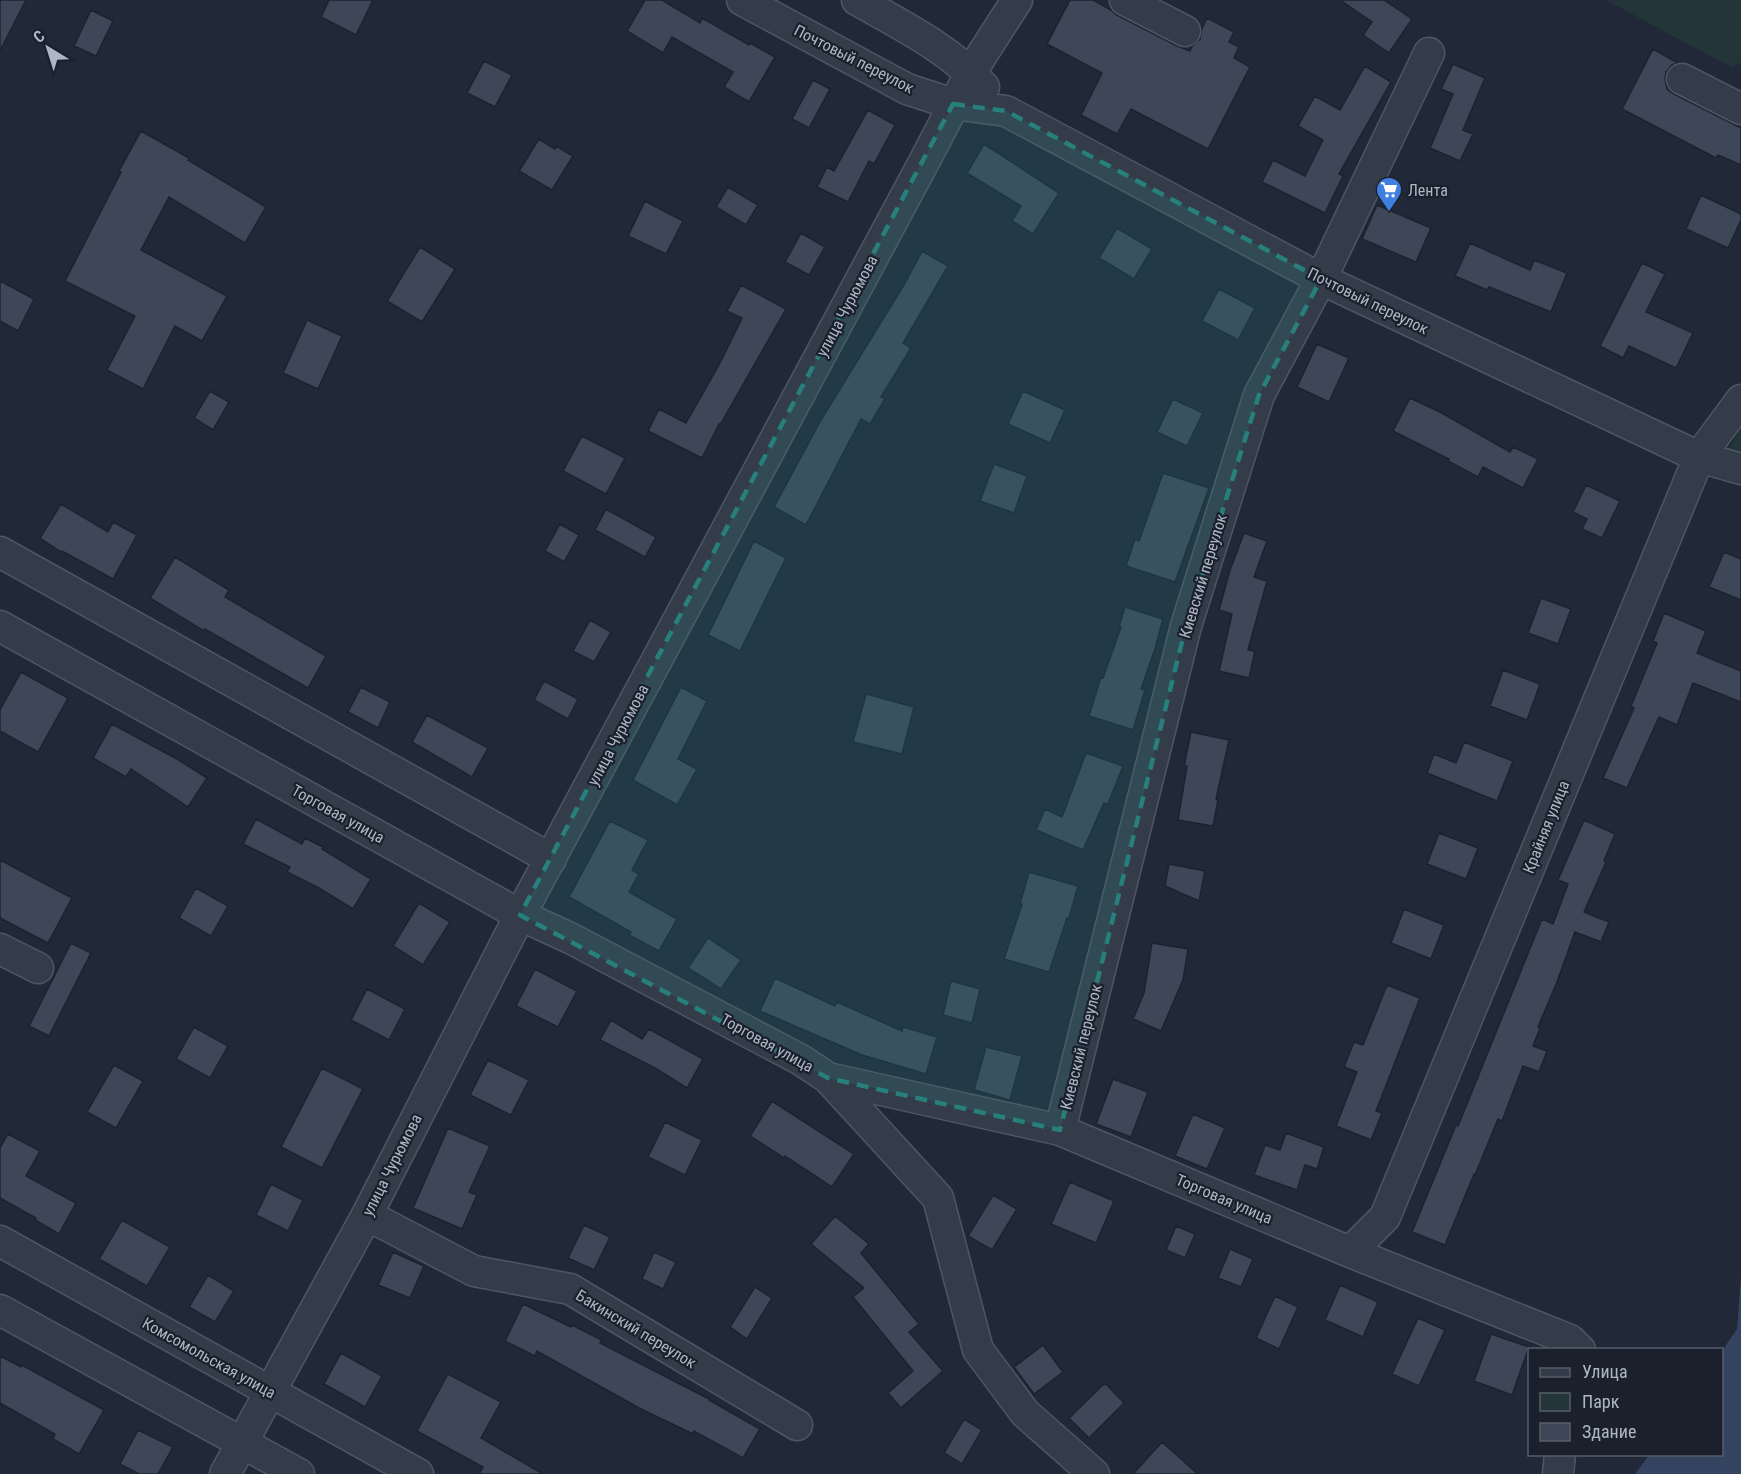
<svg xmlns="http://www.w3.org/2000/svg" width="1741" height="1474" viewBox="0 0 1741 1474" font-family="'Roboto Condensed',sans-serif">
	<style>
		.green { fill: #233539 }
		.water { fill: #344460 }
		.building { fill: #3d4758; stroke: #1c232f; stroke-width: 1.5 }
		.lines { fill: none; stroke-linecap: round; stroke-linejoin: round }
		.minor-casing { stroke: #4f5663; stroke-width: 33 }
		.minor { stroke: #343c49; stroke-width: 30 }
		.marked { fill: #27807b; fill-opacity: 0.2; stroke: #27807b; stroke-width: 4.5; stroke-dasharray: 12 8; stroke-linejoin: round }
		.labels { text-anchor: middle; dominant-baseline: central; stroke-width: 4.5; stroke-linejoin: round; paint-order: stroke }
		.street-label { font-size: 16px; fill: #afb6c5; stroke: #1a212d }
		.poi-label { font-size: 16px; fill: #afb6c5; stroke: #1a212d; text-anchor: start }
	</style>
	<rect width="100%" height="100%" fill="#212938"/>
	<path class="green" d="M1606 0H1741V62L1733 68Z
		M1741 427V452L1729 449Z"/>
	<path class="water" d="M1741 1277V1474H1635L1649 1455 1722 1454V1351L1737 1329Z"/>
	<path class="building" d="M0 0H26L0 51Z
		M329 0H373L356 35 321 17Z
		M645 0H662L700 23 702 18 749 45 750 43 775 57 749 102 724 87 733 72 672 37 663 53 627 31Z
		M1070 0H1093L1111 10 1117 15 1177 46 1190 51 1192 46 1200 39 1202 28 1207 18 1234 32 1229 42 1239 47 1234 58 1250 67 1208 149 1131 109 1117 134 1081 115 1102 73 1047 44Z
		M1340 0H1384L1412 19 1389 53 1363 35 1372 22Z
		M91 10 113 21 96 56 74 46Z
		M1653 49 1678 63 1672 65 1666 72 1665 79 1667 89 1674 94 1741 128V165L1718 155 1716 158 1622 109Z
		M484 61 512 75 495 107 467 93Z
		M1453 64 1485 78 1463 130 1473 134 1460 161 1430 148 1453 94 1441 89Z
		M1365 66 1391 82 1339 174 1343 176 1325 213 1262 182 1273 160 1305 176 1323 140 1298 126 1315 96 1340 110Z
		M813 80 830 89 809 128 792 119Z
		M868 110 895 125 874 164 869 161 848 202 817 187 827 167 834 171Z
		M141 131 189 158 188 160 266 207 245 243 169 197 141 250 227 296 202 341 175 326 143 389 107 370 135 316 65 281 121 172 119 171Z
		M539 139 555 149 556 146 573 156 552 190 519 171Z
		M984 144 1059 193 1033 234 1012 221 1021 206 967 173Z
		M728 187 758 205 746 225 716 207Z
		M1701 195 1741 214V220L1728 248 1686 229Z
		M645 201 683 221 666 254 628 236Z
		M1377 205 1431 228 1416 262 1362 239Z
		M1117 228 1152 249 1134 279 1099 258Z
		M801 233 825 247 809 275 785 262Z
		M1470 243 1530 270 1534 260 1567 273 1551 312 1489 287 1487 290 1455 276Z
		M420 247 455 269 422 322 387 301Z
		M922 251 948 266 903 343 911 348 881 397 885 399 870 424 861 419 806 525 774 507 821 420 904 285Z
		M1642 263 1665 274 1646 312 1693 333 1676 368 1629 346 1623 358 1600 346Z
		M0 281 34 299 18 331 0 321Z
		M741 285 786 309 720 425 719 424 702 458 648 431 659 409 686 423 720 363 742 318 727 311Z
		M1219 289 1255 308 1238 340 1202 321Z
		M307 320 342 336 318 389 283 373Z
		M1317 344 1349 358 1329 402 1297 387Z
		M210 391 229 402 213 430 194 418Z
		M1023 391 1065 410 1050 443 1008 424Z
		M1410 398 1440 412 1510 452 1513 447 1538 459 1523 488 1483 467 1478 477 1448 461 1449 459 1393 431Z
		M1173 399 1203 413 1187 446 1157 432Z
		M582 436 625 458 606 494 563 471Z
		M994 464 1027 476 1014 513 980 501Z
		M1163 473 1209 488 1175 582 1126 566 1135 539 1139 541Z
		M1586 485 1620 501 1602 538 1582 529 1587 519 1573 512Z
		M61 504 108 532 113 522 137 535 113 579 62 551 61 552 40 538Z
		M606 509 656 537 645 557 595 530Z
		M560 524 579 535 564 562 545 551Z
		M1244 533 1267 541 1254 577 1267 581 1248 650 1255 651 1249 678 1219 671 1232 614 1219 610 1230 570Z
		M754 541 786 558 740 651 708 635Z
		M1724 552 1741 559V600L1709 587Z
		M175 557 229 590 225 597 326 656 308 688 205 629 204 631 150 598Z
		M1541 598 1571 609 1558 644 1528 633Z
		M1125 607 1163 619 1155 649 1141 689 1145 690 1133 730 1089 716 1101 677 1103 678 1121 627 1119 626Z
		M1664 613 1706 631 1697 653 1741 671V702L1693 683 1677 725 1659 717 1627 788 1603 778 1634 708 1631 706 1657 643 1653 641Z
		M590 620 611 632 594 662 573 651Z
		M1503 670 1540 684 1527 720 1490 706Z
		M21 672 68 698 38 752 0 731V710Z
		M544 681 578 699 568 719 534 700Z
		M361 687 390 702 378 728 348 712Z
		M681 687 707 701 678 759 697 769 677 805 633 780Z
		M866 694 914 707 902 754 853 742Z
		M427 715 488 748 472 777 412 742Z
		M112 724 177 759 207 778 188 807 131 769 126 777 93 758Z
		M1191 732 1229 740 1216 799 1218 800 1213 826 1178 820 1187 766H1184Z
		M1464 742 1513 761 1497 801 1427 773 1434 754 1456 763Z
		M1086 753 1123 766 1108 804 1104 803 1083 850 1036 830 1045 809 1062 817Z
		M256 819 302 844 305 838 323 847 322 849 371 879 353 909 319 888 287 872 290 867 243 844Z
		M1584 820 1615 834 1604 861 1606 862 1584 912 1609 922 1601 942 1575 932 1557 982 1538 1027 1540 1028 1533 1046 1547 1051 1539 1072 1523 1066 1502 1121 1498 1119 1475 1175 1474 1174 1445 1245 1412 1232 1456 1125 1458 1126 1542 919 1553 924 1568 884 1558 880Z
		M610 821 648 840 632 870 639 874 629 892 677 919 659 951 629 935 631 932 569 897Z
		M1439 833 1478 848 1466 879 1427 864Z
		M0 860 72 898 48 943 0 918Z
		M1169 864 1205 871 1199 901 1165 886Z
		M1029 872 1078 886 1069 918H1067L1049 972 1004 959 1022 904H1020Z
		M196 888 228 906 211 936 179 918Z
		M419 903 450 922 423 965 393 946Z
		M1404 909 1444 925 1431 959 1391 943Z
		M708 938 741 960 721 989 688 968Z
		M71 943 91 953 49 1036 29 1026Z
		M1152 943 1188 949 1183 980 1161 1031 1133 1019 1144 993Z
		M535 969 577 991 558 1027 516 1006Z
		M775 978 835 1006 837 1002 902 1031 903 1027 937 1037 926 1074 862 1055 760 1011Z
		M951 981 980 989 972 1023 943 1015Z
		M1387 985 1420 998 1376 1111 1382 1113 1371 1140 1336 1126 1357 1072 1344 1067 1354 1042 1363 1045Z
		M367 989 405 1009 389 1040 351 1020Z
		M611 1020 642 1039 649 1029 703 1059 687 1088 655 1068 600 1040Z
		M194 1027 228 1046 210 1078 176 1059Z
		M986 1047 1022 1056 1010 1100 974 1090Z
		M488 1060 529 1080 511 1115 470 1095Z
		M114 1065 143 1081 116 1128 87 1112Z
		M322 1068 363 1089 322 1168 281 1147Z
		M1113 1079 1148 1092 1131 1137 1096 1124Z
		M772 1101 854 1154 832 1187 785 1156 784 1158 750 1136Z
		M1193 1114 1225 1128 1207 1169 1175 1156Z
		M665 1122 702 1140 685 1175 648 1157Z
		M448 1128 490 1146 469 1192 477 1195 462 1229 413 1208Z
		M1286 1133 1324 1147 1317 1169 1305 1165 1297 1190 1254 1175 1265 1145 1280 1150Z
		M8 1134 40 1151 26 1176 76 1203 59 1234 35 1220 36 1218 0 1198V1148Z
		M1070 1182 1114 1201 1096 1243 1051 1224Z
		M271 1184 303 1200 288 1231 256 1215Z
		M993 1195 1017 1209 992 1250 968 1236Z
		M835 1216 869 1244 861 1253 919 1324 909 1332 943 1371 901 1408 888 1393 913 1371 853 1297 864 1288 811 1244Z
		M122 1220 170 1247 147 1286 99 1259Z
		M584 1225 610 1237 594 1270 568 1258Z
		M1176 1226 1195 1234 1185 1258 1166 1250Z
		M1230 1249 1253 1259 1241 1287 1218 1278Z
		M393 1252 424 1266 410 1298 378 1285Z
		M654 1252 676 1262 663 1289 642 1279Z
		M208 1275 234 1291 215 1322 189 1307Z
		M1340 1285 1378 1302 1363 1337 1325 1320Z
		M755 1287 772 1298 747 1339 730 1327Z
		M1275 1296 1298 1307 1279 1349 1256 1338Z
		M523 1304 571 1327 572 1325 602 1340 600 1343 709 1399V1400L760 1429 743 1458 694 1431 693 1434 639 1408 537 1351 535 1356 505 1341Z
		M1418 1318 1445 1330 1419 1386 1392 1374Z
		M1491 1334 1529 1347 1512 1395 1474 1381Z
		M1043 1345 1063 1372 1034 1394 1014 1367Z
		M341 1353 382 1376 365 1407 324 1384Z
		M0 1356 21 1367 22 1365 104 1410 79 1454 53 1439 55 1434 0 1403Z
		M448 1374 501 1402 481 1438 543 1474H479L483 1467 417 1431Z
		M1105 1383 1124 1403 1089 1438 1069 1418Z
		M964 1419 982 1430 962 1464 944 1453Z
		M138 1430 173 1447 158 1474H139L120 1464Z
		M1162 1442 1198 1474H1133Z"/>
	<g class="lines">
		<defs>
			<path id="minor" d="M742 0 907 89 953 104 1006 111 1321 279 1699 457 1741 469
				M857 0C901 25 950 49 984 87
				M1125 0 1185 31
				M1682 79 1741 109
				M0 552 551 859
				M0 626 520 915 572 939 801 1060 828 1078 1060 1130 1350 1252 1570 1340 1580 1350
				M0 949 38 968
				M828 1078 938 1198 978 1350 1025 1413 1094 1474
				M1060 1130 1186 626 1259 395 1321 279 1429 53
				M367 1215 474 1271 570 1289 797 1425
				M0 1241 418 1474
				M1350 1252 1385 1217 1699 457 1741 400
				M0 1310 299 1474
				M225 1474 367 1215 520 915 925 160 971 72 1017 0
				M1558 1474 1560 1454"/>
		</defs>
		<use href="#minor" class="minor-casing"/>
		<use href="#minor" class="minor"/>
	</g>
	<path class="marked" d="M953 104 1006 111 1321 279 1259 395 1186 626 1060 1130 828 1078 520 915Z"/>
	<defs>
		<symbol id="supermarket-pin" viewBox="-11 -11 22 30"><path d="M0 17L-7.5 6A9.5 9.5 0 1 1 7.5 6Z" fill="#3f7fe0" stroke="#1a212d"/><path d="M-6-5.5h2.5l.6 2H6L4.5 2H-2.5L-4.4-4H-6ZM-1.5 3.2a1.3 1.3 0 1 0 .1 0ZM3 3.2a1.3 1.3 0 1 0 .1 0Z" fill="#fff"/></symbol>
	</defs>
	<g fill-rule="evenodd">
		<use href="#supermarket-pin" x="1374" y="175" width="30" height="40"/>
	</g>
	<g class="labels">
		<g class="street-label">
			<text transform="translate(854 59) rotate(27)">Почтовый переулок</text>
			<text transform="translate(1368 301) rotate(26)">Почтовый переулок</text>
			<text transform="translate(847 306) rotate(-62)">улица Чурюмова</text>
			<text transform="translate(1203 576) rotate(-73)">Киевский переулок</text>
			<text transform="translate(618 735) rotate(-62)">улица Чурюмова</text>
			<text transform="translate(338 814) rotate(29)">Торговая улица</text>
			<text transform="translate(1546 827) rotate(-68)">Крайняя улица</text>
			<text transform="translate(767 1043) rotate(29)">Торговая улица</text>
			<text transform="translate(1081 1047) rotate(-76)">Киевский переулок</text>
			<text transform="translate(392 1165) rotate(-63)">улица Чурюмова</text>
			<text transform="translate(1224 1199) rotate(23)">Торговая улица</text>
			<text transform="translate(636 1329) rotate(31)">Бакинский переулок</text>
			<text transform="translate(209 1358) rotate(29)">Комсомольская улица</text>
		</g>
		<g class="poi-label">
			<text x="1408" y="190">Лента</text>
		</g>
	</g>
	<rect x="1528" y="1348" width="195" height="108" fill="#1a212d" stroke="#565d6a" stroke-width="1.5"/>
	<rect x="1540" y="1368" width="30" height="9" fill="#343c49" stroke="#565d6a" stroke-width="1.5"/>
	<text x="1582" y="1378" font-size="18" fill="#afb6c5">Улица</text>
	<rect x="1540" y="1393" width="30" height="18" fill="#233539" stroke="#565d6a" stroke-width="1.5"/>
	<text x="1582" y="1408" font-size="18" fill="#afb6c5">Парк</text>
	<rect x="1540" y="1423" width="30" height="18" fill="#3d4758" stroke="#565d6a" stroke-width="1.5"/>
	<text x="1582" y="1438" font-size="18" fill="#afb6c5">Здание</text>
	<g transform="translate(48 48) rotate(322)" stroke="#1a212d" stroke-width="4.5" paint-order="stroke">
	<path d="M0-4.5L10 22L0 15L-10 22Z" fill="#afb6c5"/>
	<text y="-9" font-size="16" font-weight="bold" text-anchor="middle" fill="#afb6c5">С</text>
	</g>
</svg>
